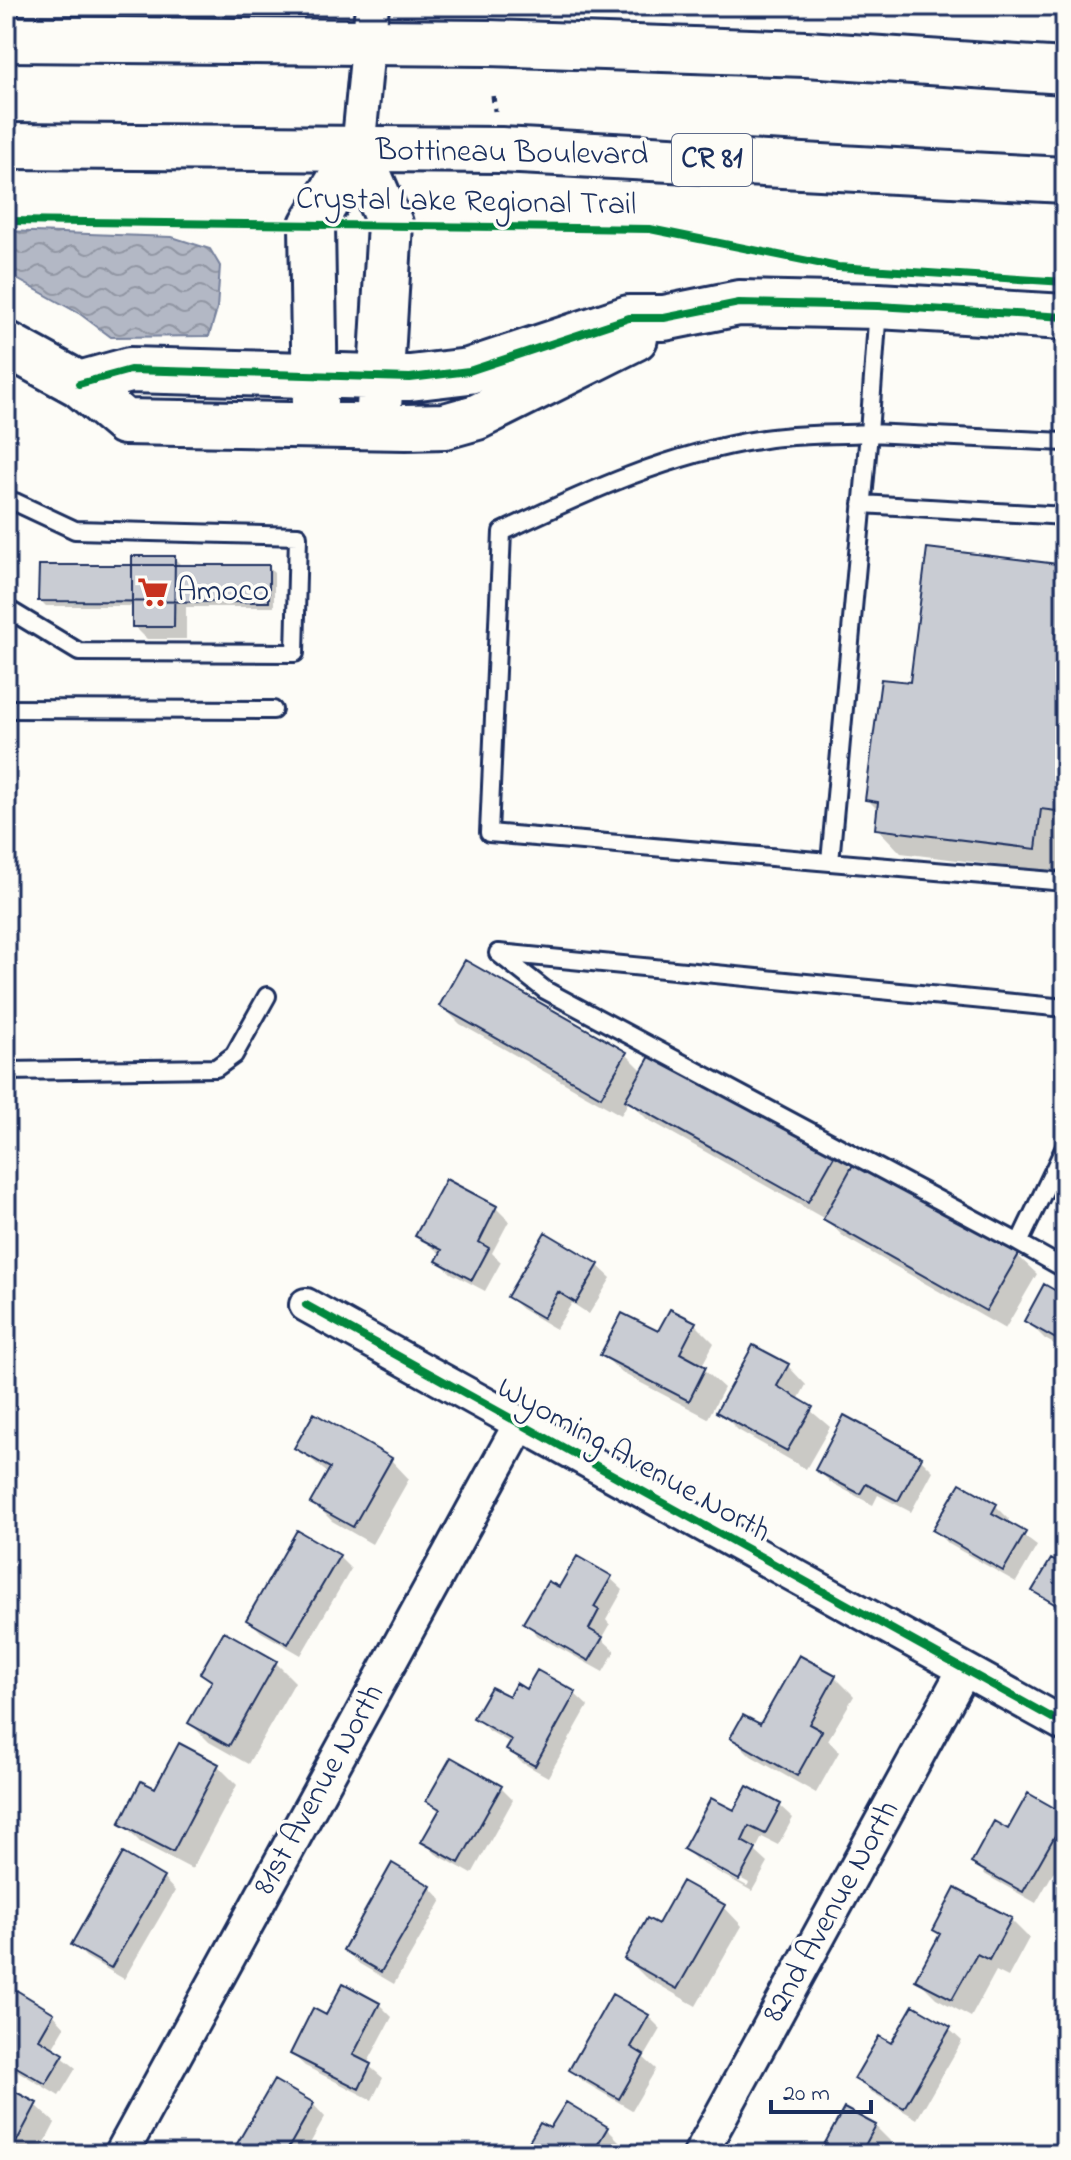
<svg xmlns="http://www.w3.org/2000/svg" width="1071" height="2160" viewBox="0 0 1071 2160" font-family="'Indie Flower',sans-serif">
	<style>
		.water { fill: url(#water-waves); stroke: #76819c; stroke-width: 2 }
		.shadow { fill: #0003; fill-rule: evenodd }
		.building { fill: #c9ccd3; stroke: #1b2f5e; stroke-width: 2 }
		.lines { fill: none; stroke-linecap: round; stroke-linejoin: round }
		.lane-casing { stroke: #1b2f5e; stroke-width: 22 }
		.street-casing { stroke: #1b2f5e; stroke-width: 38 }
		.secondary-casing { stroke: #1b2f5e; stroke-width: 50 }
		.highway-casing { stroke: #1b2f5e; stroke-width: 50 }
		.path { stroke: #1b2f5e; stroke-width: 5; stroke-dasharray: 6 6; stroke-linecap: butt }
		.lane { stroke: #fdfcf7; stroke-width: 16 }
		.street { stroke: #fdfcf7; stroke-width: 32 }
		.secondary { stroke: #fdfcf7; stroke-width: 44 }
		.highway { stroke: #fdfcf7; stroke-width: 44 }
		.cycleway-casing { stroke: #fdfcf7; stroke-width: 13 }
		.cycleway { stroke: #00873e; stroke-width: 8 }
		.labels { text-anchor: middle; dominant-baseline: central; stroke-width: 7; stroke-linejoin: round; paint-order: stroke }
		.shield { fill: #fdfcf7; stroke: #5f6c8c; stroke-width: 2 }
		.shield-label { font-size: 30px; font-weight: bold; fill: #1b2f5e }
		.street-label { font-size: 32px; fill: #1b2f5e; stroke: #fdfcf7 }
		.poi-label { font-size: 32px; fill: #1b2f5e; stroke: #fdfcf7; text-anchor: start }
	</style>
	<defs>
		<pattern id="water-waves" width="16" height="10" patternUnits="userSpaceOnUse" patternTransform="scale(2)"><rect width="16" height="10" fill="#b3b8c5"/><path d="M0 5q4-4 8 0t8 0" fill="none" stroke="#9196a3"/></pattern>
	</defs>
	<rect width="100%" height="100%" fill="#fdfcf7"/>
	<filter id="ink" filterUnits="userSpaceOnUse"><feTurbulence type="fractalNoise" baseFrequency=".0125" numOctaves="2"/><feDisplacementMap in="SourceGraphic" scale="16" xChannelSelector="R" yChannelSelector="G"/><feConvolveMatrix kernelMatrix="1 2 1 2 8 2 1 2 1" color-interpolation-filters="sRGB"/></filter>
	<g filter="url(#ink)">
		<path class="water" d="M6 231 172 237 210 249 220 266 217 309 209 336 111 337 80 314 6 273Z"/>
		<path class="shadow" d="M174 558 183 567H268L274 573V607H186V639H147L134 626V606H46L40 600 134 567Z
			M1065 567V834L1060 873 901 853 877 828 879 811 868 800 912 685Z
			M466 963 626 1054 644 1072 836 1153 853 1170 1018 1256 1037 1274 1005 1329 844 1237 825 1219 647 1119 629 1101 621 1115 460 1024 441 1005Z
			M447 1182 496 1208 509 1221 492 1253 501 1262 485 1291 451 1273 438 1261 442 1255 418 1236Z
			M545 1235 598 1266 611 1278 589 1314 572 1303 556 1329 522 1309 509 1297Z
			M1065 1298V1350L1045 1339 1027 1321Z
			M695 1324 714 1343 701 1367 724 1388 708 1418 622 1373 603 1355Z
			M788 1366 806 1385 798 1400 830 1427 806 1469 738 1430 719 1411Z
			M296 1447 391 1460 409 1479 372 1544 332 1521 313 1502 329 1474Z
			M921 1459 933 1471 911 1512 878 1495 873 1505 830 1482 817 1469Z
			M960 1485 996 1506 1009 1519 1006 1523 1037 1546 1016 1582 947 1543 934 1530Z
			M1065 1555V1613L1035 1591Z
			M338 1556 351 1569 301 1655 261 1632 248 1619Z
			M610 1578 623 1590 606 1620 610 1625 602 1639 615 1651 603 1672 538 1636 526 1623 560 1590Z
			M225 1633 276 1663 295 1682 248 1764 209 1742 190 1723 213 1684 202 1673Z
			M835 1677 854 1696 828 1740 839 1752 816 1793 751 1756 733 1738 760 1727Z
			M527 1692 575 1694 588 1706 548 1777 521 1762 509 1750 512 1744 488 1730 475 1718Z
			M218 1766 237 1785 192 1869 140 1842 121 1823Z
			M501 1788 513 1800 472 1874 436 1854 424 1842 440 1812 429 1801Z
			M748 1788 780 1806 793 1818 778 1845 762 1837 755 1851 768 1863 752 1891 698 1861 685 1849 735 1813ZM697 1855 749 1883 747 1886 697 1859Z
			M1065 1816V1852L1036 1903 986 1875 974 1863 1009 1832Z
			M163 1878 175 1891 124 1979 86 1957 73 1944Z
			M430 1887 442 1900 394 1984 358 1963 345 1950Z
			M724 1907 742 1926 696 2006 645 1977 626 1958 659 1926Z
			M1011 1920 1029 1938 1008 1977 996 1971 971 2017 936 1998 917 1979 941 1935 935 1929Z
			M6 2004 53 2014 65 2027 52 2049 76 2068 59 2096 6 2064Z
			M379 2004 392 2017 367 2064 383 2078 372 2100 305 2066 292 2054 327 2017Z
			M648 2016 661 2029 644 2058 656 2069 632 2110 584 2082 571 2070Z
			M949 2029 962 2041 917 2119 870 2091 857 2079 892 2046Z
			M6 2089 36 2105 55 2123 39 2154H6Z
			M313 2104 325 2117 304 2154H234Z
			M875 2126 894 2145 889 2154H822Z
			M606 2128 625 2147 621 2154 526 2151 551 2131Z"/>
		<path class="building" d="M927 548 1065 565V812L1041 809 1036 849 875 829 878 802 865 800 881 679 910 682Z
			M132 556H175L174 627H132Z
			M39 565H269V602L38 601Z
			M465 960 627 1052 601 1097 439 1006Z
			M654 1049 837 1151 808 1202 625 1100Z
			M855 1161 1019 1254 986 1311 823 1219Z
			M446 1179 497 1206 479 1242 489 1248 472 1280 436 1261 442 1250 415 1236Z
			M545 1232 599 1264 576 1303 558 1292 543 1318 507 1297Z
			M1044 1284 1065 1296V1344L1024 1321Z
			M670 1309 696 1322 680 1353 706 1367 689 1401 600 1355 622 1313 658 1331Z
			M753 1345 789 1364 777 1386 813 1407 787 1451 716 1412Z
			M314 1413 392 1458 353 1527 310 1503 330 1468 294 1448Z
			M844 1415 922 1457 898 1501 866 1484 860 1494 815 1470Z
			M960 1483 997 1504 992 1513 1026 1532 1003 1571 932 1530Z
			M297 1530 340 1555 288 1644 246 1620Z
			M1065 1551V1610L1032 1591 1051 1559 1058 1563Z
			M577 1556 612 1576 594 1607 599 1610 589 1629 603 1637 589 1661 523 1623 548 1581 559 1587Z
			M224 1631 277 1661 229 1746 188 1723 212 1681 200 1673Z
			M799 1655 836 1675 809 1724 822 1731 797 1776 730 1738 743 1715 760 1724Z
			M537 1670 576 1692 535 1766 506 1750 512 1740 473 1718 491 1687 509 1696 516 1683 526 1689Z
			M179 1743 219 1764 173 1852 119 1824 141 1781 155 1788Z
			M451 1757 502 1786 459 1863 421 1842 440 1809 426 1801Z
			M747 1786 781 1804 765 1834 749 1826 742 1841 756 1849 739 1880 683 1849 711 1798 734 1810Z
			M1028 1793 1065 1814V1818L1023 1892 971 1863 994 1821 1008 1829Z
			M123 1853 164 1877 111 1968 71 1945Z
			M392 1863 431 1886 381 1972 343 1950Z
			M682 1881 725 1905 677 1989 624 1959 647 1918 658 1924Z
			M955 1888 1012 1918 989 1960 977 1954 952 1999 915 1980 940 1934 933 1930Z
			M343 1983 380 2003 353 2055 371 2064 359 2089 290 2054 313 2008 326 2015Z
			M13 1988 54 2013 39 2039 64 2054 46 2084 6 2061V2000Z
			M612 1994 649 2015 631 2047 644 2055 619 2099 569 2070Z
			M913 2005 951 2027 904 2108 854 2079 879 2036 891 2043Z
			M274 2080 314 2103 285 2154H231Z
			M6 2087 37 2103 10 2154H6Z
			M566 2102 608 2127 592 2154 523 2152 540 2123 550 2128Z
			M844 2108 876 2125 862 2151 868 2154H819Z"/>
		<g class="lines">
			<defs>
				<path id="lane" d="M878 308 869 433C834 435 798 434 764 439 671 453 586 492 502 532L489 833 1065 882
					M862 504 1065 516
					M6 608 79 652 295 653 298 536 75 530 15 502
					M6 709 273 710
					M830 862 869 433 1065 442
					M498 953 545 990 1019 1243 1065 1147
					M499 953 1065 1008
					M6 1071 216 1068 234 1055 267 996
					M1019 1243 1065 1269"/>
				<path id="street" d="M358 150 372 6
					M306 1305 1065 1725
					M121 2154 519 1426
					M700 2154 964 1670"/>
				<path id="secondary" d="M358 150 390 224 379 408
					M6 344 79 384 124 422 406 427 445 426 477 417 635 338
					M79 384 130 370 410 378 469 371 629 318H664L739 303 878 306 1065 317
					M315 403 312 225 358 150"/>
				<path id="highway" d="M6 39 488 43 806 54 1065 71
					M6 146 501 150 1065 180"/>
			</defs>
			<use href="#lane" class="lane-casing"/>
			<use href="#street" class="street-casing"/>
			<use href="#secondary" class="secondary-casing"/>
			<use href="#highway" class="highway-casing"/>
			<path class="path" d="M493 96 495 111"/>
			<use href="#lane" class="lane"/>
			<use href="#street" class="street"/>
			<use href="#secondary" class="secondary"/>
			<use href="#highway" class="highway"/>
			<defs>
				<path id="cycleway" d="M6 221 650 229 838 267 1065 282
					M79 384 130 370 410 378 469 371 629 318H664L739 303 878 306 1065 317
					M306 1305 1065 1725"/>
			</defs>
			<use href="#cycleway" class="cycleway-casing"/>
			<use href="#cycleway" class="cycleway"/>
		</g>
	</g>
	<defs>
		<symbol id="supermarket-bare" viewBox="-9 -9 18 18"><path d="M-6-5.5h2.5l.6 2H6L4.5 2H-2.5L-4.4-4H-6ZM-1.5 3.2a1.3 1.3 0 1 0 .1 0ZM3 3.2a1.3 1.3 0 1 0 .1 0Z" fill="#c8321e" stroke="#fdfcf7" stroke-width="2.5" paint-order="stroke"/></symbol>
	</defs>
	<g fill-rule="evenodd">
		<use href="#supermarket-bare" x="131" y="570" width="44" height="44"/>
	</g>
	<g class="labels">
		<rect class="shield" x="672" y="134" width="80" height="52" rx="6"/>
		<g class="shield-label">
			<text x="712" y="160">CR 81</text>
		</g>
		<g class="street-label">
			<text transform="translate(512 154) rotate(1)">Bottineau Boulevard</text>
			<text transform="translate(466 203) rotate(1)">Crystal Lake Regional Trail</text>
			<text transform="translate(633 1461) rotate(29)">Wyoming Avenue North</text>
			<text transform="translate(320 1790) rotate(-61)">81st Avenue North</text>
			<text transform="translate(832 1912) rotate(-61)">82nd Avenue North</text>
		</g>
		<g class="poi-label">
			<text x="177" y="592">Amoco</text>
		</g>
	</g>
	<rect width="1071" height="2160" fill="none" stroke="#fdfcf7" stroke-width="32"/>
	<rect x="16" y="16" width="1039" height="2128" fill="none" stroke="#1b2f5e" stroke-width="3" filter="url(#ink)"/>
	<path d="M771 2100v12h100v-12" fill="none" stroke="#1b2f5e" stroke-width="4"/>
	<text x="783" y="2100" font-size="24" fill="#1b2f5e" stroke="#fdfcf7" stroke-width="6" paint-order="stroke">20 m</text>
</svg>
